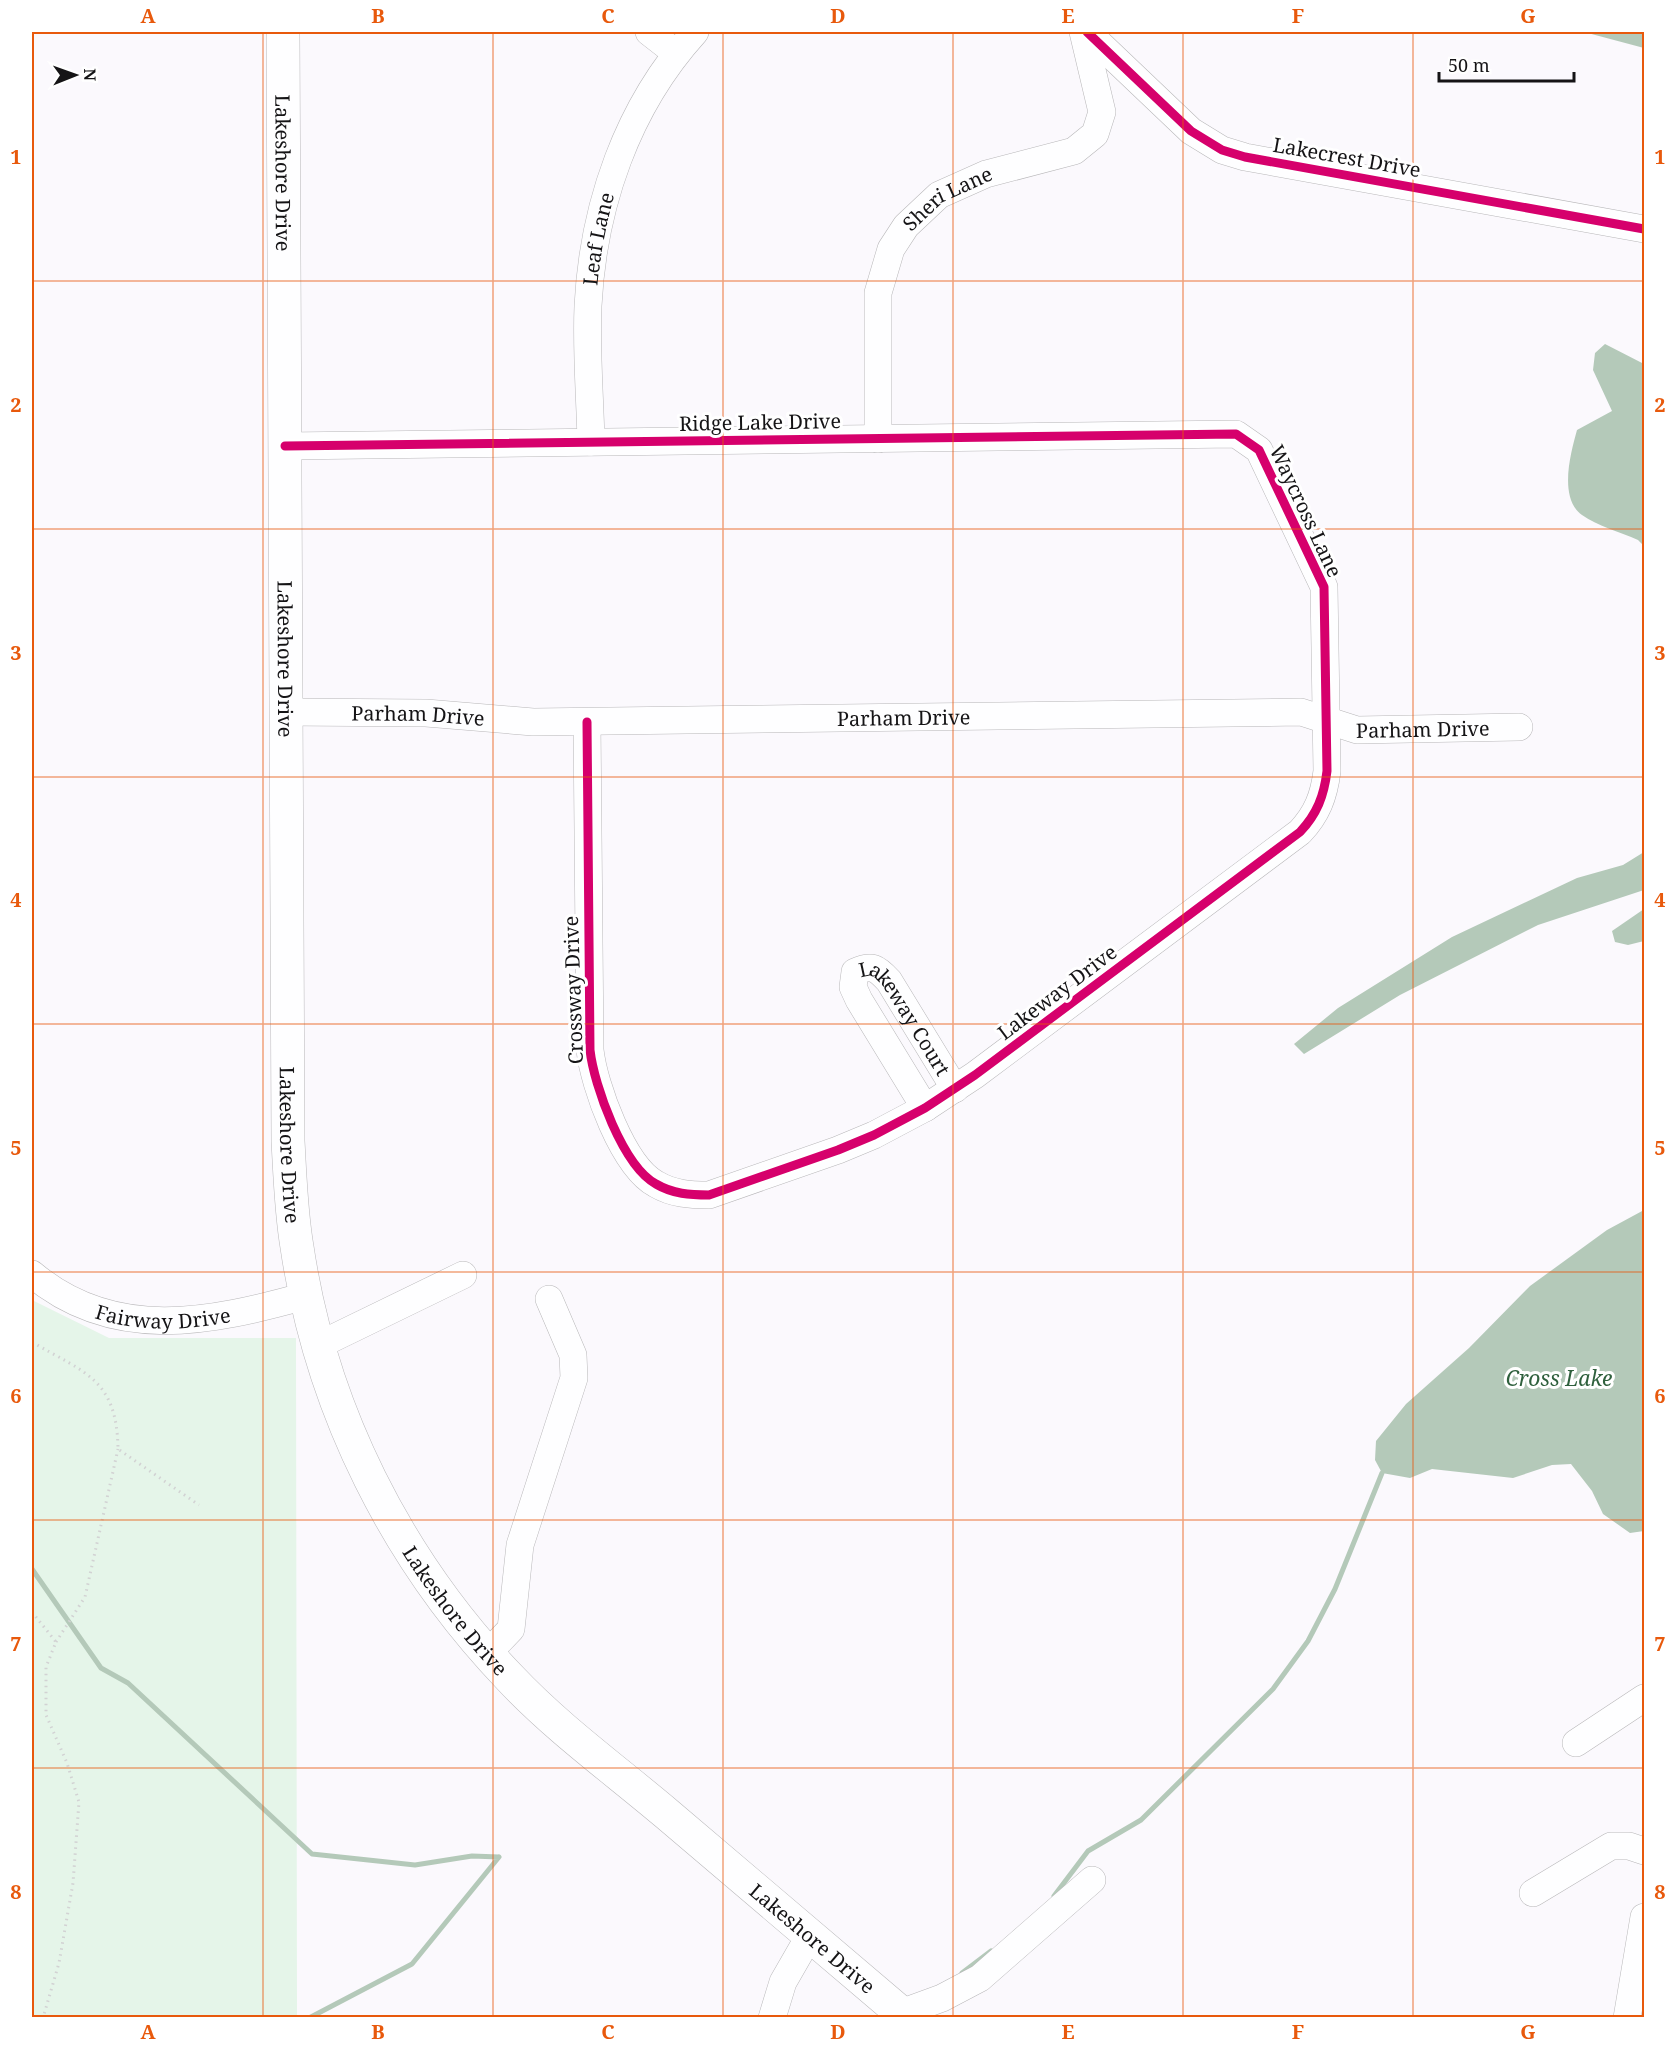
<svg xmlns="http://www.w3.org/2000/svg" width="1676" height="2049" viewBox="0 0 1676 2049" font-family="'Noto Serif',serif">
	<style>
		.green { fill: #e5f5e9 }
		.water { fill: #b4c9b9 }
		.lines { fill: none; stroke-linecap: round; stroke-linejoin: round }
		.stream { stroke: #b4c9b9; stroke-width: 5 }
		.minor-casing { stroke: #b8b7b9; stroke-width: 28 }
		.major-casing { stroke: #b8b7b9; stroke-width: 34 }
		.path { stroke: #d2d2d3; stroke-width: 3; stroke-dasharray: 1.5 4.5; stroke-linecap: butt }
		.minor { stroke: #fefeff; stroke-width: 27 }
		.major { stroke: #fefeff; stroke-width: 33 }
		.cycleway-casing { stroke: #fff; stroke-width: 13 }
		.cycleway { stroke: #d6006c; stroke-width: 9 }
		.grid { fill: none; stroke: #e8590c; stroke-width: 1.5; stroke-opacity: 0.55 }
		.labels { text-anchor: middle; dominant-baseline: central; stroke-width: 6; stroke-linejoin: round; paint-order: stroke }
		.street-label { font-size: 20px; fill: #151416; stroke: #fff }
		.water-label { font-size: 21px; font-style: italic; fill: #2f603d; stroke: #fff }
		.neatline { fill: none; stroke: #e8590c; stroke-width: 2 }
		.grid-label { font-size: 20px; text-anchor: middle; font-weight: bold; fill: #e8590c }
	</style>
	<rect width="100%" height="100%" fill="#fbf9fd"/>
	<path class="green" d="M32 1300 109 1338H296L297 2017H32Z"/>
	<path class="water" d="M1584 32H1644V48Z
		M1605 344 1644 364V546L1638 540C1620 532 1598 526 1582 515 1558 498 1571 452 1577 430L1612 411 1593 370 1595 353Z
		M1644 852V890L1538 925 1400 995 1304 1054 1294 1044 1338 1008 1452 937 1577 878 1623 865Z
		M1644 909V941L1628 945 1615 942 1612 931Z
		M1644 1210V1531L1630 1533 1603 1514 1592 1491 1571 1464 1552 1465 1513 1478 1432 1469 1410 1478 1382 1473 1375 1460 1376 1441 1406 1404 1469 1348 1530 1286 1607 1230Z"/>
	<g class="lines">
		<path class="stream" d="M32 1569 101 1668 128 1683 312 1854 415 1865 472 1856 499 1857
			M1054 1896 1088 1851 1141 1820 1273 1689 1308 1641 1335 1589 1382 1473
			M962 1973 991 1951
			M309 2018 412 1964 499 1857"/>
		<defs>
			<g id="minor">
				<path d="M649 32 676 53"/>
				<path d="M1087 32 1191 131 1222 150 1245 157 1644 229"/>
				<path id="s1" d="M878 439V293L891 249 906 226 939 195 986 174 1074 151 1095 134 1102 112 1083 32"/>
				<path id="s2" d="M591 442C590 397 586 351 588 306 593 206 627 107 695 32"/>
				<path d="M285 446 1236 434 1259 450 1324 587 1327 771C1324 796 1317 814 1300 832L975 1075 925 1108 874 1135 838 1150 709 1195C690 1195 673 1194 656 1184 623 1166 594 1086 590 1050L587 722"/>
				<path id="s3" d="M286 712 426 713 533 722 1301 712 1357 730 1519 727"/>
				<path id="s4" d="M925 1108 859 1000 853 987 855 972C872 964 877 968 889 981L955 1089"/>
				<path id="s5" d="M32 1274C114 1343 211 1322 305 1296"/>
				<path d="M319 1345 463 1275"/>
				<path d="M488 1653 511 1629 520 1545 574 1378 573 1355 549 1299"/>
				<path d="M1576 1743 1644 1698"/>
				<path d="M1533 1893 1611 1846H1629L1644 1851"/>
				<path d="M901 2013 942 1998 980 1978 1092 1880"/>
				<path d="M772 2018 783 1982 810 1935"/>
				<path d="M1627 2018 1644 1917"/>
			</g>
			<g id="major">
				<path id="s6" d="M283 32 288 1141C290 1176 291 1212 297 1247 321 1409 397 1560 510 1678 557 1728 615 1770 667 1814 747 1882 827 1950 907 2018"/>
			</g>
		</defs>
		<use href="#minor" class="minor-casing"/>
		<use href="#major" class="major-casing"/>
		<path class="path" d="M32 1342C85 1373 117 1379 118 1449L199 1505
			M32 1612 56 1642 46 1667V1715L67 1763 79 1802 73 1883 59 1963 43 2018
			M56 1642 85 1597 118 1449"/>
		<use href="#minor" class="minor"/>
		<use href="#major" class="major"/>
		<defs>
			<path id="cycleway" d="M1087 32 1191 131 1222 150 1245 157 1644 229
				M285 446 1236 434 1259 450 1324 587 1327 771C1324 796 1317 814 1300 832L975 1075 925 1108 874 1135 838 1150 709 1195C690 1195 673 1194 656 1184 623 1166 594 1086 590 1050L587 722"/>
		</defs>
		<use href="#cycleway" class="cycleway-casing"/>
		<use href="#cycleway" class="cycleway"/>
	</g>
	<path class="grid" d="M263 32V2018M493 32V2018M723 32V2018M953 32V2018M1183 32V2018M1413 32V2018M32 281H1644M32 529H1644M32 777H1644M32 1024H1644M32 1272H1644M32 1520H1644M32 1768H1644"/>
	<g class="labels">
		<g class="street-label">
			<text transform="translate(1347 157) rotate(10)">Lakecrest Drive</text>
			<text stroke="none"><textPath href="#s6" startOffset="141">Lakeshore Drive</textPath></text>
			<text stroke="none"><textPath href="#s1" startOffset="270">Sheri Lane</textPath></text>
			<text stroke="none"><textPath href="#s2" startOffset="204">Leaf Lane</textPath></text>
			<text transform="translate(760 422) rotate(-1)">Ridge Lake Drive</text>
			<text transform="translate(1306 511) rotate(65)">Waycross Lane</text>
			<text stroke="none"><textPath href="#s6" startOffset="627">Lakeshore Drive</textPath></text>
			<text stroke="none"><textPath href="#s3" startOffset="132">Parham Drive</textPath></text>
			<text stroke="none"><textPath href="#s3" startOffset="618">Parham Drive</textPath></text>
			<text stroke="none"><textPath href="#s3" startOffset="1140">Parham Drive</textPath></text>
			<text transform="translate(573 990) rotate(-92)">Crossway Drive</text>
			<text transform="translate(1057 992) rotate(-37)">Lakeway Drive</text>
			<text stroke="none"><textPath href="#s4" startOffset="232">Lakeway Court</textPath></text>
			<text stroke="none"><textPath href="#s6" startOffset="1113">Lakeshore Drive</textPath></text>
			<text stroke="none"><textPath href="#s5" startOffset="142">Fairway Drive</textPath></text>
			<text stroke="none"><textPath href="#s6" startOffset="1617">Lakeshore Drive</textPath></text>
			<text stroke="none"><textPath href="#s6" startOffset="2103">Lakeshore Drive</textPath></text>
		</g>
		<g class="water-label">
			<text x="1559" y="1378">Cross Lake</text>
		</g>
	</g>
	<rect width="1676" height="2049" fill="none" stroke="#ffffff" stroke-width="66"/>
	<g transform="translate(75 75) rotate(89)" stroke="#ffffff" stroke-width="4.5" paint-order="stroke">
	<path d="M0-4.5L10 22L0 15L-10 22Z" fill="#151416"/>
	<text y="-9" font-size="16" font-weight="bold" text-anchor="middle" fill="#151416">N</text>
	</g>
	<path d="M1439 72v9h135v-9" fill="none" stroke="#151416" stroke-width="3"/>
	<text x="1448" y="72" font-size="18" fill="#151416" stroke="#ffffff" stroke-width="4.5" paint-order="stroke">50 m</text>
	<rect x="33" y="33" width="1610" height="1983" class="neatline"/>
	<g class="grid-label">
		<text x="148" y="23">A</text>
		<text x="378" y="23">B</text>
		<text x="608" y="23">C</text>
		<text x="838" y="23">D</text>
		<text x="1068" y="23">E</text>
		<text x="1298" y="23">F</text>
		<text x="1528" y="23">G</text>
		<text x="16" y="164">1</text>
		<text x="1660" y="164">1</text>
		<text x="16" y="412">2</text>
		<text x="1660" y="412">2</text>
		<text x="16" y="660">3</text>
		<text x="1660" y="660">3</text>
		<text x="16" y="907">4</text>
		<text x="1660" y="907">4</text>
		<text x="16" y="1155">5</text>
		<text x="1660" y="1155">5</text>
		<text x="16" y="1403">6</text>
		<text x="1660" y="1403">6</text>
		<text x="16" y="1651">7</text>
		<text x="1660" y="1651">7</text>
		<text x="16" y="1899">8</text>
		<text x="1660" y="1899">8</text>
		<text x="148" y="2039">A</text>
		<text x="378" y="2039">B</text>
		<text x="608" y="2039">C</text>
		<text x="838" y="2039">D</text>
		<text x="1068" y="2039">E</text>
		<text x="1298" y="2039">F</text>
		<text x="1528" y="2039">G</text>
	</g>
</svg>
